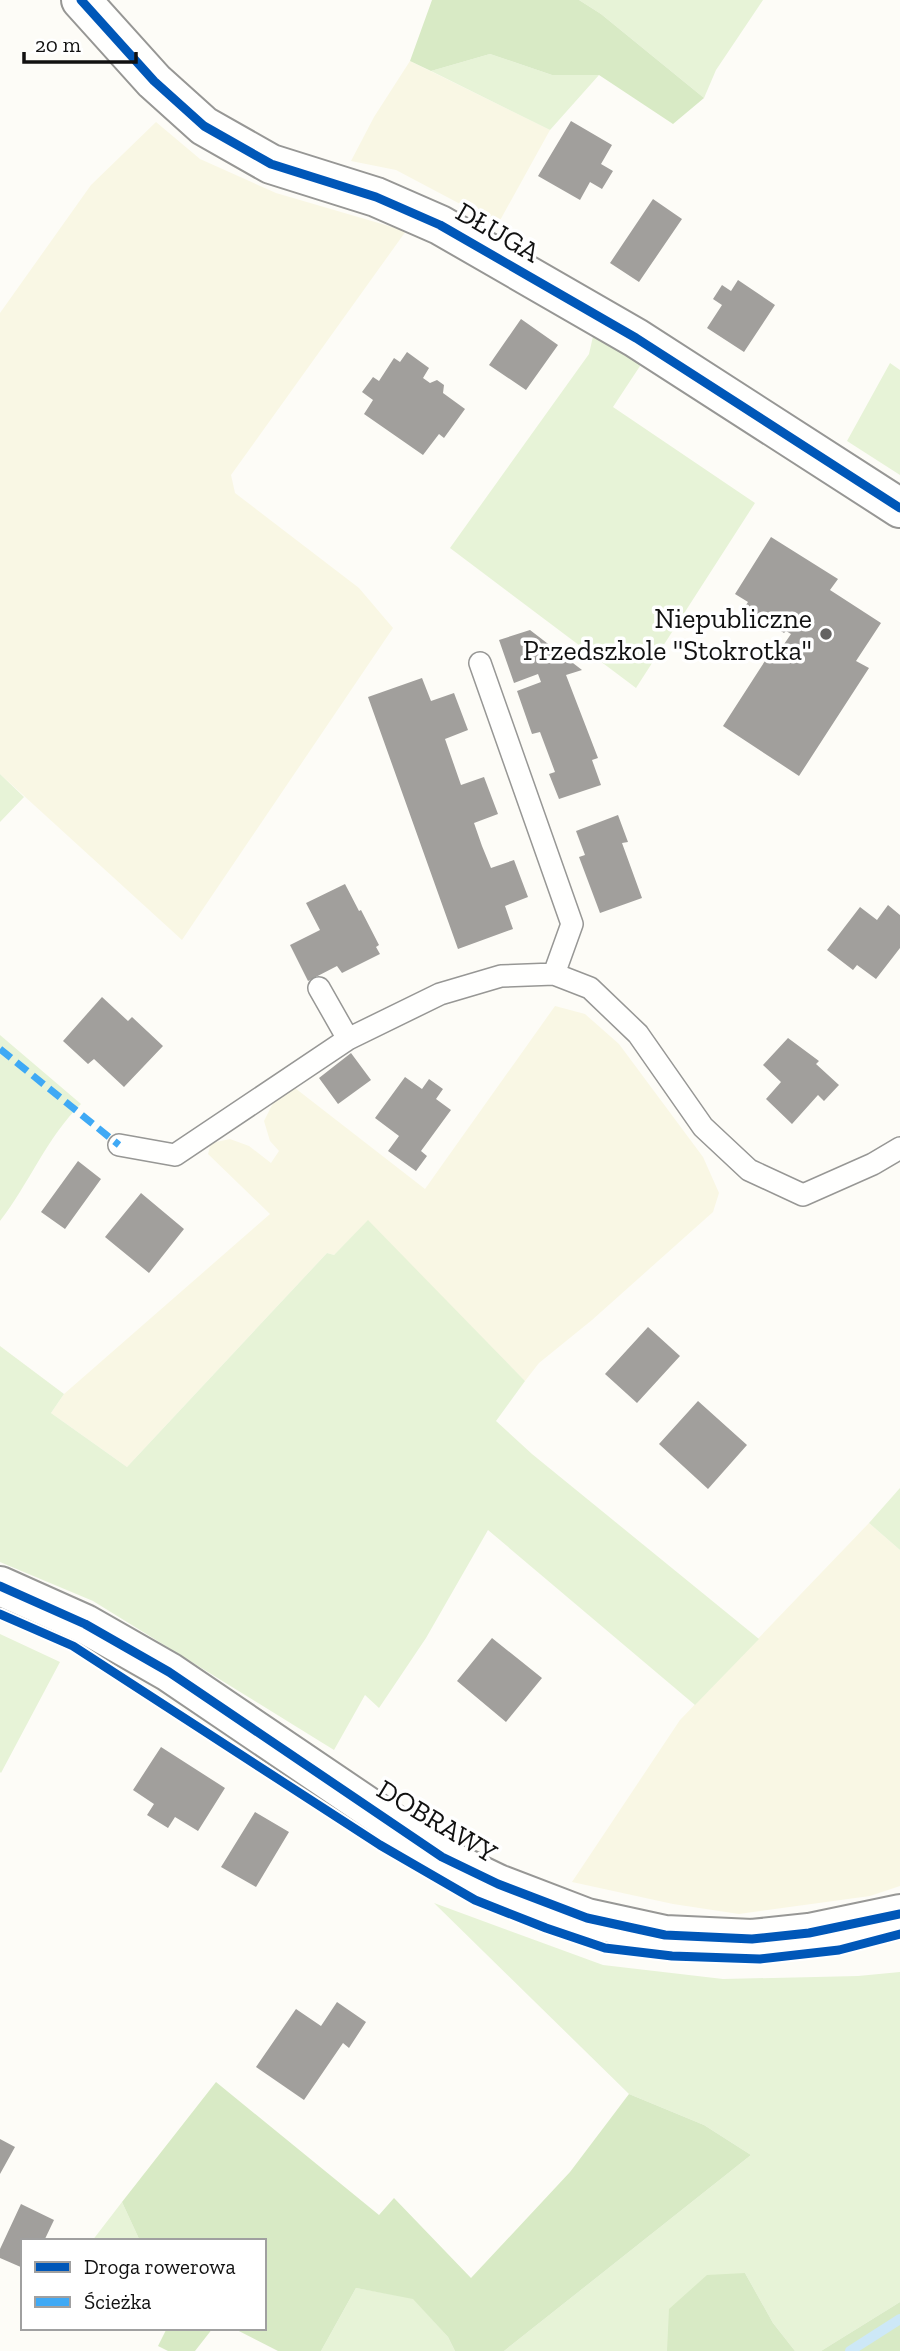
<svg xmlns="http://www.w3.org/2000/svg" width="900" height="2351" viewBox="0 0 900 2351" font-family="'Zilla Slab',serif">
	<style>
		.farmland { fill: #f9f7e4 }
		.green { fill: #e7f3d7 }
		.forest { fill: #d8eac5 }
		.lines { fill: none; stroke-linecap: round; stroke-linejoin: round }
		.stream { stroke: #cde8f7; stroke-width: 10 }
		.building { fill: #a19f9c }
		.lane-casing { stroke: #979795; stroke-width: 24 }
		.street-casing { stroke: #979795; stroke-width: 42 }
		.lane { stroke: #fffffe; stroke-width: 21 }
		.street { stroke: #fffffe; stroke-width: 38 }
		.quiet { stroke: #3fa9f5; stroke-width: 7; stroke-dasharray: 14 7; stroke-linecap: butt }
		.cycleway-casing { stroke: #fff; stroke-width: 13 }
		.cycleway { stroke: #0057b8; stroke-width: 9 }
		.poi-dot { fill: #646362; stroke: #fff; stroke-width: 2.5 }
		.labels { text-anchor: middle; dominant-baseline: central; stroke-width: 7; stroke-linejoin: round; paint-order: stroke }
		.street-label { font-size: 28px; fill: #111; stroke: #fff }
		.poi-label { font-size: 28px; fill: #111; stroke: #fff; text-anchor: end }
	</style>
	<rect width="100%" height="100%" fill="#fdfcf7"/>
	<path class="farmland" d="M410 61 550 130 498 224 396 170 351 161 374 117Z
		M156 122 200 159 276 193 406 231 231 475 235 493 359 588 393 628 182 940 0 774V313L91 185Z
		M555 1006 585 1014 619 1044 703 1157 719 1193 713 1212 592 1320 539 1363 525 1381 368 1221 334 1255 327 1253 127 1467 51 1413 64 1394 270 1214 208 1154 211 1143 230 1139 249 1146 271 1163 279 1151 270 1141 264 1121 276 1097 295 1088 425 1189Z
		M869 1523 900 1550V1886L870 1896 739 1914 673 1904 572 1882 680 1720Z"/>
	<path class="green" d="M579 0H763L716 70 704 98 601 14Z
		M490 54 552 75H599L550 130 431 71Z
		M594 332 642 363 613 407 755 503 636 688 450 548 589 354Z
		M890 363 900 370V475L847 441Z
		M0 774 24 797 0 822Z
		M0 1035 81 1104C47 1137 29 1184 0 1221Z
		M368 1220 525 1381 496 1421 532 1454 759 1639 695 1705 488 1530 426 1638 379 1708 365 1695 334 1750 93 1601 0 1562V1346L64 1394 51 1413 127 1467 327 1253 334 1255Z
		M900 1488V1550L869 1523Z
		M0 1634 60 1662 1 1773 0 1772Z
		M434 1903 603 1965 723 1979 858 1976 900 1972V2302L821 2351H795L773 2323 745 2273 667 2351H504L751 2155 704 2125 629 2094Z
		M122 2202 140 2241H92Z
		M356 2288 413 2298 448 2337 455 2351H321Z"/>
	<path class="forest" d="M432 0H579L601 14 704 98 673 124 599 75H552L490 54 431 71 410 61Z
		M216 2082 379 2215 394 2198 471 2278 570 2172 629 2094 704 2125 751 2155 504 2351H455L448 2337 413 2299 356 2288 321 2351H278L233 2328H264V2241H140L122 2202Z
		M745 2273 773 2323 795 2351H667L669 2309 707 2275Z
		M900 2302V2351H821Z
		M167 2328H213L195 2351H168L158 2346Z"/>
	<g class="lines">
		<path class="stream" d="M850 2351 900 2319"/>
	</g>
	<path class="building" d="M571 121 612 145 601 164 613 171 602 189 590 182 580 200 538 176Z
		M653 199 682 219 639 282 610 263Z
		M738 280 775 305 744 352 707 328 722 305 713 299 722 285 731 291Z
		M521 319 558 345 526 390 489 365Z
		M407 352 429 368 423 378 430 383 437 380 444 385 443 393 465 409 444 438 439 434 423 455 364 414 373 400 362 392 373 377 379 381 394 358 400 362Z
		M771 537 838 579 830 590 881 623 856 661 869 668 799 776 723 726 772 650 778 653 791 634 786 631 784 633 744 608 748 602 735 594Z
		M530 630 582 670 566 675 598 758 592 760 601 785 559 799 549 774 555 772 540 732 532 734 517 691 541 682 538 674 514 683 499 640Z
		M422 678 431 701 454 693 468 730 445 739 461 785 484 777 498 814 474 823 482 846 491 868 514 860 528 897 505 906 513 929 458 949 368 697Z
		M618 815 628 842 622 843 642 898 600 913 579 857 585 855 576 831Z
		M345 884 359 911 361 910 379 945 376 947 380 954 342 973 337 966 308 981 290 945 320 930 306 903Z
		M888 905 900 915V948L876 979 857 965 853 970 827 950 860 907 877 920Z
		M102 997 128 1021 132 1017 163 1046 124 1087 94 1059 88 1064 63 1041Z
		M788 1038 819 1061 816 1064 839 1085 824 1101 818 1095 792 1124 766 1099 781 1082 763 1065Z
		M351 1053 371 1080 338 1104 319 1078Z
		M405 1077 422 1089 429 1079 443 1089 436 1099 451 1110 421 1151 427 1156 416 1171 388 1151 399 1136 375 1118Z
		M78 1161 101 1179 65 1229 41 1212Z
		M141 1193 184 1229 149 1273 105 1237Z
		M648 1327 680 1356 637 1403 605 1374Z
		M698 1401 747 1445 708 1489 659 1444Z
		M492 1638 542 1678 506 1722 457 1681Z
		M161 1747 225 1788 198 1831 175 1817 168 1828 147 1815 154 1804 133 1790Z
		M255 1812 289 1832 256 1887 221 1867Z
		M337 2002 366 2022 349 2048 343 2043 304 2100 256 2067 296 2009 321 2026Z
		M0 2139 15 2147 0 2174Z
		M21 2204 54 2220 44 2241H23V2268L0 2258V2249Z"/>
	<g class="lines">
		<defs>
			<path id="lane" d="M480 663 572 924 554 974
				M319 988 348 1039
				M119 1145 175 1155 348 1039 440 994 501 976 554 974 590 988 638 1034 703 1127 749 1170 803 1195 873 1164 900 1148"/>
			<path id="street" d="M81 0 154 81 204 126 271 164 376 197 440 225 636 338 900 508
				M0 1586 85 1624 169 1672 442 1857 498 1884 587 1918 665 1935 752 1939 809 1933 900 1914"/>
		</defs>
		<use href="#lane" class="lane-casing"/>
		<use href="#street" class="street-casing"/>
		<use href="#lane" class="lane"/>
		<use href="#street" class="street"/>
		<path class="quiet" d="M0 1049 119 1145"/>
		<defs>
			<path id="cycleway" d="M81 0 154 81 204 126 271 164 376 197 440 225 636 338 900 508
				M0 1586 85 1624 169 1672 442 1857 498 1884 587 1918 665 1935 752 1939 809 1933 900 1914
				M0 1614 73 1646 380 1845 475 1900 546 1928 605 1948 672 1956 760 1959 839 1950 900 1934"/>
		</defs>
		<use href="#cycleway" class="cycleway-casing"/>
		<use href="#cycleway" class="cycleway"/>
	</g>
	<circle class="poi-dot" cx="826" cy="634" r="7"/>
	<g class="labels">
		<g class="street-label">
			<text transform="translate(498 232) rotate(30)">DŁUGA</text>
			<text transform="translate(437 1821) rotate(31)">DOBRAWY</text>
		</g>
		<g class="poi-label">
			<text x="812" y="618">Niepubliczne<tspan x="812" dy="32">Przedszkole "Stokrotka"</tspan></text>
		</g>
	</g>
	<rect x="21" y="2239" width="245" height="91" fill="#ffffff" stroke="#a0a0a0" stroke-width="2"/>
	<rect x="35" y="2262" width="35" height="10" fill="#0057b8" stroke="#a0a0a0" stroke-width="2"/>
	<text x="84" y="2274" font-size="21" fill="#111111">Droga rowerowa</text>
	<rect x="35" y="2297" width="35" height="10" fill="#3fa9f5" stroke="#a0a0a0" stroke-width="2"/>
	<text x="84" y="2309" font-size="21" fill="#111111">Ścieżka</text>
	<path d="M24 52v10h112v-10" fill="none" stroke="#111111" stroke-width="3.5"/>
	<text x="35" y="52" font-size="21" fill="#111111" stroke="#ffffff" stroke-width="5" paint-order="stroke">20 m</text>
</svg>
